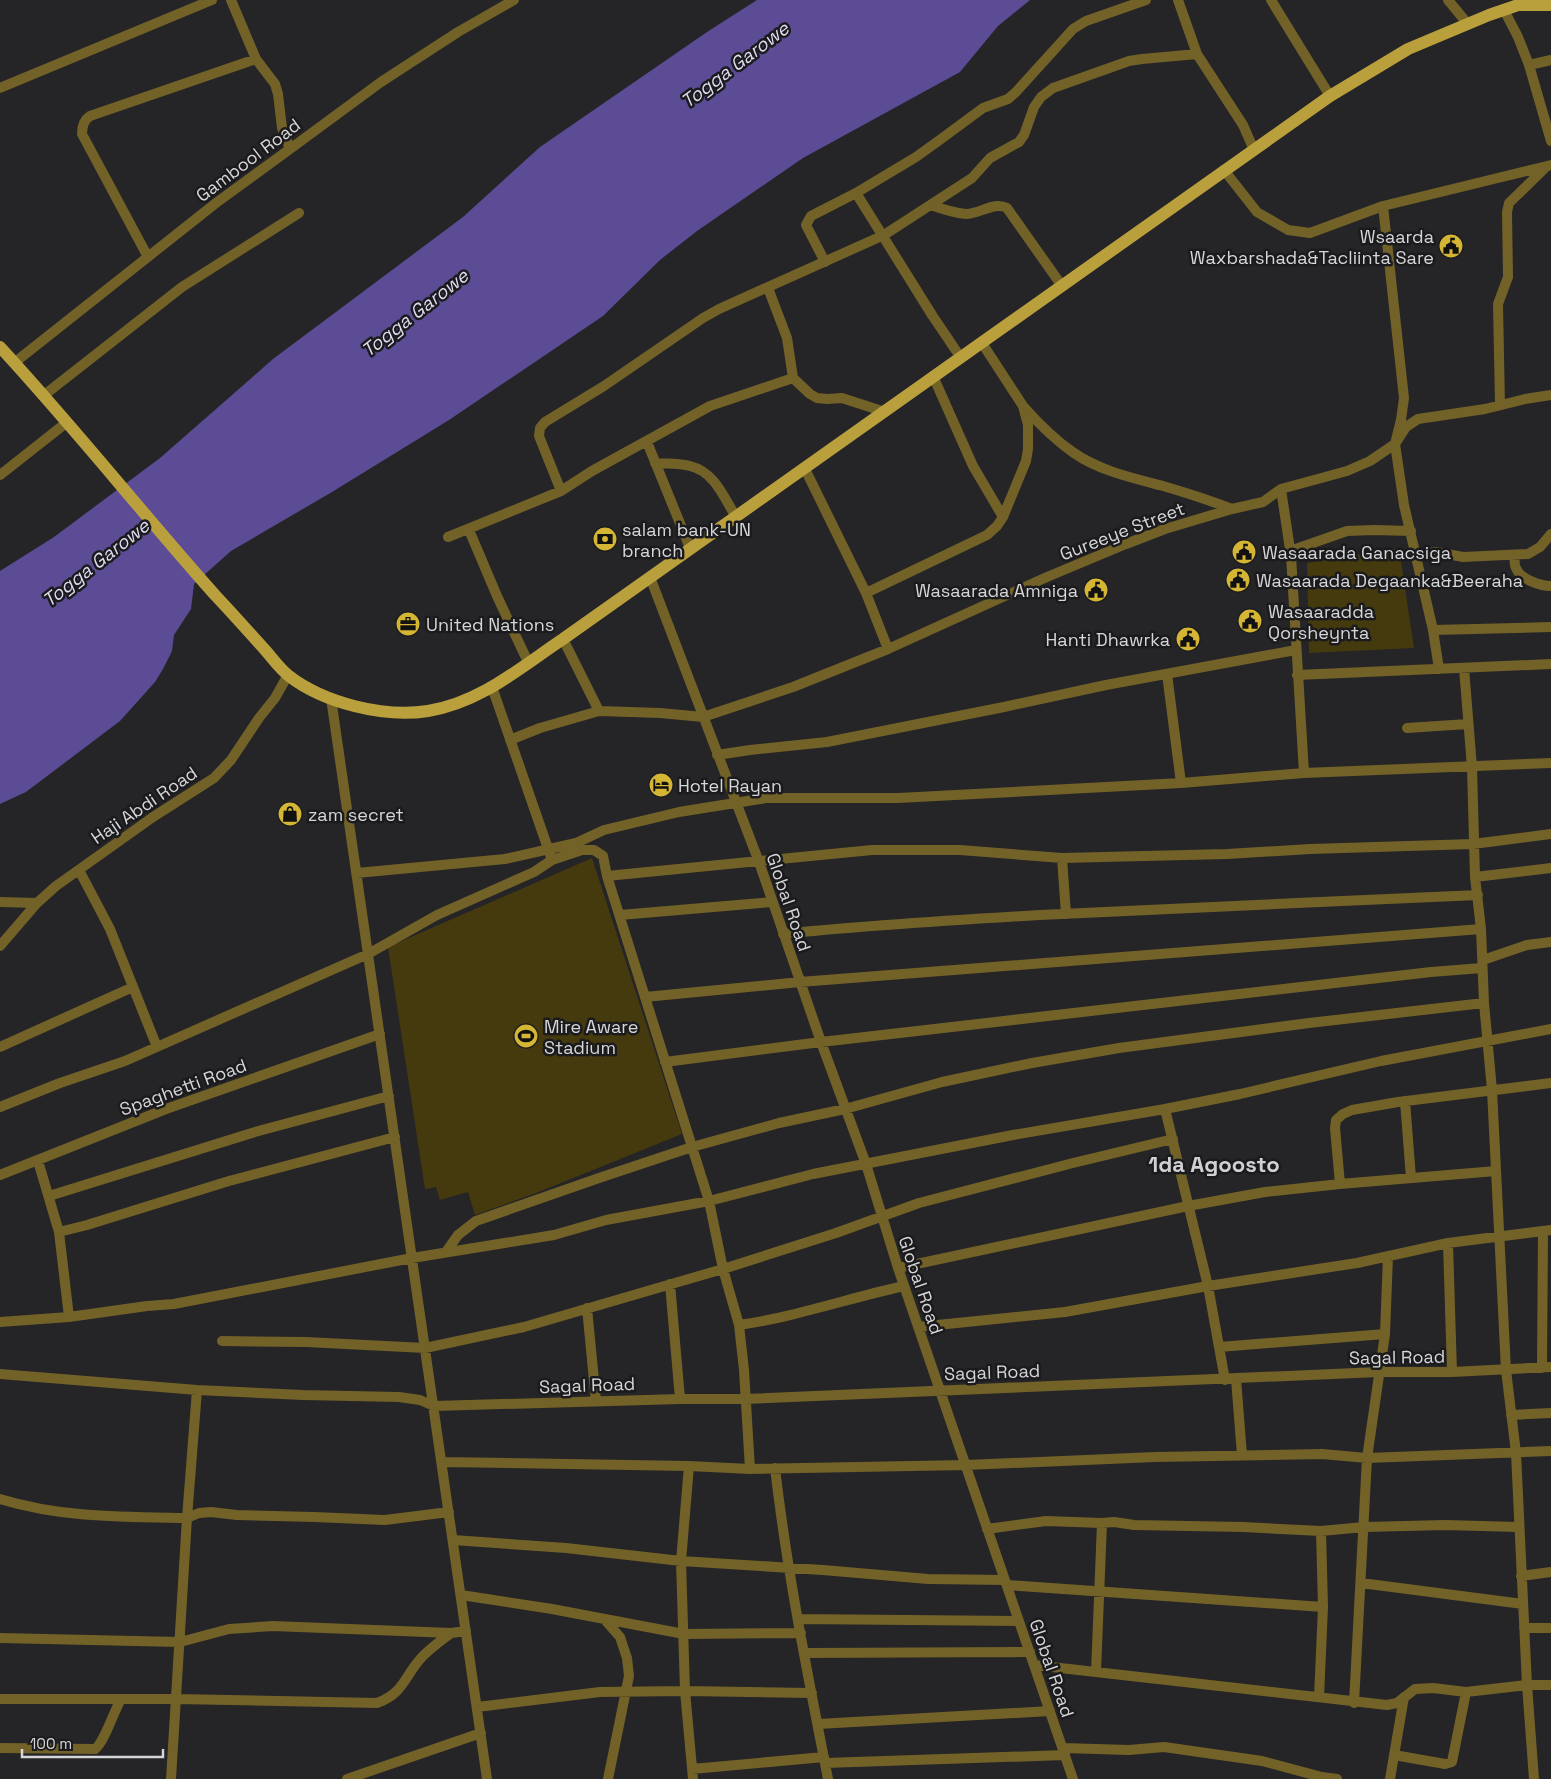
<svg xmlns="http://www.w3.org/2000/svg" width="1551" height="1779" viewBox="0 0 1551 1779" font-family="'Space Grotesk',sans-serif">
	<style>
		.green { fill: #453a0e }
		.water { fill: #5c4c96 }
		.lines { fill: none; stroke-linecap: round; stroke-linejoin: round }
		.minor { stroke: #726228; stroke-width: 10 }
		.primary { stroke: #baa03d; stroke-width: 12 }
		.labels { text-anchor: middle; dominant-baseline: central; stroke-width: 5; stroke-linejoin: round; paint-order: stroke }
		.street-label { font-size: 18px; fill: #d6d6d8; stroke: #1b1b1e }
		.poi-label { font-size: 18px; fill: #d6d6d8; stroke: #1b1b1e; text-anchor: start }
		.water-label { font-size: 19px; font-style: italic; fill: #dedbf1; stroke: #1b1b1e }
		.district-label { font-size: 22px; font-weight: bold; fill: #d0d0d4; stroke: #1b1b1e }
	</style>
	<rect width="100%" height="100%" fill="#252427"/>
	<path class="green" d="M1399 548 1414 648 1309 653 1307 563Z
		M592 858 682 1134 536 1193 475 1215 468 1192 440 1200 436 1187 425 1189 388 947Z"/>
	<path class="water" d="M757 0H1030L998 26 960 72 803 158 697 231 660 260 603 316 449 420 332 492 231 551 194 584 191 609 174 635 172 651 163 669 155 682 120 721 26 792 0 804V571L54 537 160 458 273 359 463 217 540 147 707 32Z"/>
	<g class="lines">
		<path class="minor" d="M231 0 256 59 275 84 278 94 282 128 290 149
			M1178 0 1197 54 1243 125 1254 150
			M1271 0 1330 96
			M1448 0 1467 23
			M1504 10 1518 37 1529 65 1551 141
			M1529 65 1551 60
			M0 88 212 0
			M1224 170 1257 212 1288 230 1310 233 1383 206 1551 165
			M856 193 932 315 961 358
			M931 205C942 209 954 213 966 214 980 214 994 201 1007 208L1062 286
			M1383 206 1404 398 1401 420 1395 444 1404 505 1433 630 1439 669
			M148 257 82 134C82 127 84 120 90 116L256 59
			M825 262 806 225 811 216 856 193 916 157 941 139 983 108 1008 99 1016 92 1073 29 1086 21 1146 0
			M768 288 787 338 793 378 810 394 817 398 827 399 842 398 885 412
			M982 343 1023 406 1028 425V449L1026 461 1003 517
			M14 363 216 203 290 149 381 82 458 32 514 0
			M43 396 182 287 299 213
			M1500 405 1498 304 1508 277 1507 212 1509 203 1545 168
			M1023 406C1038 423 1055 440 1074 453 1100 471 1133 478 1163 486 1187 493 1209 500 1232 509
			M647 442 690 548
			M655 463C666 464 680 463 690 466 715 472 724 498 736 517
			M805 469 866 593 888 649
			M0 475 66 423
			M1281 489 1291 556 1304 773
			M561 491 539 436 540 428 545 422 604 386 703 318 719 309 884 235 972 178 990 158 1019 142 1024 135 1034 107 1041 97 1053 88 1129 61 1142 59 1197 54
			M469 530 497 596 528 662
			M448 537 561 491 592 471 710 406 793 378
			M1290 551 1347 531 1374 530 1411 531
			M1416 555 1436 552 1463 557 1528 554 1540 547 1551 534
			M1514 556C1515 559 1514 565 1516 568 1520 579 1540 586 1551 586
			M650 577 759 862 821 1042 866 1164 898 1268 1073 1779
			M866 593 987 535 997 526 1003 517 973 466 933 376
			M1433 630 1551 627
			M563 639 599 711
			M1464 668 1472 767 1475 877 1481 929 1484 1003 1492 1090 1506 1370 1516 1453 1527 1685 1534 1779
			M1167 674 1181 783
			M1297 675 1551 664
			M492 687 552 860 582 850H594L603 856 607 876 709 1201 723 1269 739 1325 744 1370 750 1469
			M331 698 487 1779
			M1407 728 1468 724
			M510 740 540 728 599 711 660 713 703 717 793 687 888 649 1047 577 1126 544 1165 529 1232 509 1263 502 1281 489 1347 471 1370 461 1395 444 1406 427 1418 419 1485 409 1525 399 1551 395
			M717 755 750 750 827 742 1004 707 1106 685 1296 650
			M1062 858 1066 914
			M79 870 110 929 157 1047
			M357 873 505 859 576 843 604 830 679 812 766 798H898L1181 783 1304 773 1551 763
			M607 876 872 850H960L1062 858 1227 854 1310 849 1473 844 1551 834
			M1475 877 1551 868
			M0 902 37 903
			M620 915 772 902
			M783 934C869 925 954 920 1040 915 1186 907 1332 902 1478 895
			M0 946 37 903 56 886 153 817 214 778 231 760 259 718 275 698 288 675
			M1483 960 1527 945 1551 942
			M645 997 800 982 1481 929
			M0 1047 133 987
			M665 1062 821 1042 1431 972 1482 968
			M1405 1101 1411 1178
			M0 1107 60 1083 125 1061 368 954 437 915 534 872 552 860
			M1165 1109 1208 1286 1225 1380
			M38 1161 59 1232 69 1317
			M0 1175 166 1109 380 1034
			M1340 1184 1335 1128 1336 1120 1343 1114 1352 1110 1398 1102 1551 1083
			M49 1196 255 1132 389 1096
			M59 1232 87 1225 229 1181 395 1137
			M1448 1243 1452 1372
			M446 1252 458 1235 476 1221 599 1178 692 1147 779 1123 845 1109 942 1082 1032 1063 1119 1048 1309 1023 1484 1003
			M898 1268 1188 1206 1265 1192 1340 1184 1496 1171
			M670 1284 680 1399
			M587 1308 596 1401
			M0 1322 69 1317 147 1306 174 1304 412 1258 554 1235 606 1220 709 1201 813 1174 1013 1135 1165 1109 1240 1094 1381 1061 1551 1029
			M739 1325C795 1317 849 1298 904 1286
			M918 1327 1065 1312 1208 1286 1357 1263 1448 1243 1551 1230
			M222 1341 306 1342 425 1348 524 1327 723 1269 836 1233 919 1203 1073 1163 1173 1139
			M1219 1347 1385 1334
			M1542 1368 1543 1231
			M0 1374 197 1390 303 1395 399 1397 420 1400 434 1406 680 1399H745L1379 1372H1452L1551 1367
			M1236 1379 1242 1455
			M1511 1415 1551 1413
			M442 1462 689 1466 750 1469 966 1465 1155 1457 1322 1454 1367 1458 1551 1451
			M689 1466 681 1561 685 1691 693 1779
			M775 1468C787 1572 808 1676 828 1779
			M0 1499C62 1518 123 1517 187 1518L199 1513 211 1512 237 1515 314 1517 385 1520 449 1512
			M987 1529 1046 1521 1102 1523 1114 1522 1134 1525 1243 1527 1321 1531 1364 1527 1445 1525 1518 1527
			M453 1540 566 1548 681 1561 823 1570 928 1579 1005 1580
			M1521 1576 1551 1572
			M1361 1583 1523 1604
			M1007 1585 1323 1607
			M461 1595 552 1609 684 1634 801 1633
			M798 1619 1019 1621
			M605 1620 620 1637 627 1658 629 1676 608 1779
			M1524 1628H1551
			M0 1638 180 1642 229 1629 273 1626 451 1633 466 1631
			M805 1653 1030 1652
			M1034 1665 1387 1705 1397 1703 1415 1689 1433 1688 1466 1692 1527 1685H1551
			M1096 1672 1102 1523
			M1319 1697 1323 1607 1321 1531
			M0 1699H176L377 1703C405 1693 405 1674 423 1656 432 1647 442 1640 451 1633
			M1354 1703 1367 1458 1385 1334 1388 1256
			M477 1707 600 1692 685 1691 812 1693
			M818 1724 1050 1711
			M0 1748 95 1749C104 1743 114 1711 121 1699
			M1063 1748 1129 1750 1164 1747 1262 1761 1322 1777 1337 1779
			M1394 1755 1445 1764 1452 1762 1466 1692
			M825 1763 1065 1755
			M692 1769 824 1757
			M171 1779 187 1518 197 1390
			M347 1779 481 1733
			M1390 1779 1404 1697"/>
		<path class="primary" d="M1518 5H1551
			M0 347C74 427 142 513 215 595 232 613 249 632 266 651 273 659 280 669 289 676 324 703 384 718 428 711 480 703 521 667 563 639L1330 96 1408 49 1489 15 1518 5 1528 0"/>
	</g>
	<defs>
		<symbol id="civic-disc" viewBox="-11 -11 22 22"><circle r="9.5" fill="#d5b534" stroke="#1b1b1e"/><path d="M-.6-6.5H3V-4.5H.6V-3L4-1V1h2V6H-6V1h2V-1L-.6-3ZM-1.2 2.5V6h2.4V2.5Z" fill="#111"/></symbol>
		<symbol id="bank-disc" viewBox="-11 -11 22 22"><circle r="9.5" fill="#d5b534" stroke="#1b1b1e"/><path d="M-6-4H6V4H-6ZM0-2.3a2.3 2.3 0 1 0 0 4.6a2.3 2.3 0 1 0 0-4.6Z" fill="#111"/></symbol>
		<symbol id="office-disc" viewBox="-11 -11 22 22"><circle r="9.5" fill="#d5b534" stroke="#1b1b1e"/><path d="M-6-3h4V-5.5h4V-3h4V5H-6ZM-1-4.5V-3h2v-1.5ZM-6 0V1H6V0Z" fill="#111"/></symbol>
		<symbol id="hotel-disc" viewBox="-11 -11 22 22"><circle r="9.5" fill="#d5b534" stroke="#1b1b1e"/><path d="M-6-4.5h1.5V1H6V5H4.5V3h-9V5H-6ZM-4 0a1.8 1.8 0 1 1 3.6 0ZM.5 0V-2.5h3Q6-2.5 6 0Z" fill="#111"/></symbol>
		<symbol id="shop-disc" viewBox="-11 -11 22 22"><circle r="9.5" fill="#d5b534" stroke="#1b1b1e"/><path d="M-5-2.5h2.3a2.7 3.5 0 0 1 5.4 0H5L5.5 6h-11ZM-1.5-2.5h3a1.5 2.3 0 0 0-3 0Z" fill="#111"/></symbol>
		<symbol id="stadium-disc" viewBox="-11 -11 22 22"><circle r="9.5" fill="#d5b534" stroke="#1b1b1e"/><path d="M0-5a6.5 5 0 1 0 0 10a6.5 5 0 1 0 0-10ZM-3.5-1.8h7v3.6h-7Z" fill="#111"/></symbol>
	</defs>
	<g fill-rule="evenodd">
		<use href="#civic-disc" x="1437" y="232" width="28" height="28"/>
		<use href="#bank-disc" x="591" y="525" width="28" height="28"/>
		<use href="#civic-disc" x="1230" y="538" width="28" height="28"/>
		<use href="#civic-disc" x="1224" y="566" width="28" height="28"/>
		<use href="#civic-disc" x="1082" y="576" width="28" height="28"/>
		<use href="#civic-disc" x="1236" y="607" width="28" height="28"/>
		<use href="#office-disc" x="394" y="610" width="28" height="28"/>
		<use href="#civic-disc" x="1174" y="625" width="28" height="28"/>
		<use href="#hotel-disc" x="647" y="771" width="28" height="28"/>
		<use href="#shop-disc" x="276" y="800" width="28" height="28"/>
		<use href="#stadium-disc" x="512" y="1022" width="28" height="28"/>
	</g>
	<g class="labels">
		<g class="street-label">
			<text transform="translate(248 160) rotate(-37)">Gambool Road</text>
			<text transform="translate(1122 531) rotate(-21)">Gureeye Street</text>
			<text transform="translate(144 805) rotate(-34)">Haji Abdi Road</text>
			<text transform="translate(789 902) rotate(71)">Global Road</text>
			<text transform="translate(183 1087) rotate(-20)">Spaghetti Road</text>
			<text transform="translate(921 1285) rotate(71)">Global Road</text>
			<text transform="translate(1397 1357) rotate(-1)">Sagal Road</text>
			<text transform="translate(992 1372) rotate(-2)">Sagal Road</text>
			<text transform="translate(587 1385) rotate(-2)">Sagal Road</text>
			<text transform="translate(1052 1668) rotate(71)">Global Road</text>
		</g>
		<g class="poi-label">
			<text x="1434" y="236" text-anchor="end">Wsaarda<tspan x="1434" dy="21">Waxbarshada&amp;Tacliinta Sare</tspan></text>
			<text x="622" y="529">salam bank-UN<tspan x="622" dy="21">branch</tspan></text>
			<text x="1262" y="552">Wasaarada Ganacsiga</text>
			<text x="1256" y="580">Wasaarada Degaanka&amp;Beeraha</text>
			<text x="1078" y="590" text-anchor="end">Wasaarada Amniga</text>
			<text x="1268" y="611">Wasaaradda<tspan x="1268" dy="21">Qorsheynta</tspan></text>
			<text x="426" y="624">United Nations</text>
			<text x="1170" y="639" text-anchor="end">Hanti Dhawrka</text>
			<text x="678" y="785">Hotel Rayan</text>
			<text x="308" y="814">zam secret</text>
			<text x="544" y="1026">Mire Aware<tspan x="544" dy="21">Stadium</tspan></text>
		</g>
		<g class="water-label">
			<text transform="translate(735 65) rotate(-37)">Togga Garowe</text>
			<text transform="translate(415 313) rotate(-38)">Togga Garowe</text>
			<text transform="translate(96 563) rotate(-38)">Togga Garowe</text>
		</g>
		<g class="district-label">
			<text x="1214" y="1164">1da Agoosto</text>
		</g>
	</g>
	<path d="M22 1749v8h141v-8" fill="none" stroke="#d6d6d8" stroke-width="2.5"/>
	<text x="30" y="1749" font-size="15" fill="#d6d6d8" stroke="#1b1b1e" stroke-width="4" paint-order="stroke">100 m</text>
</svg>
